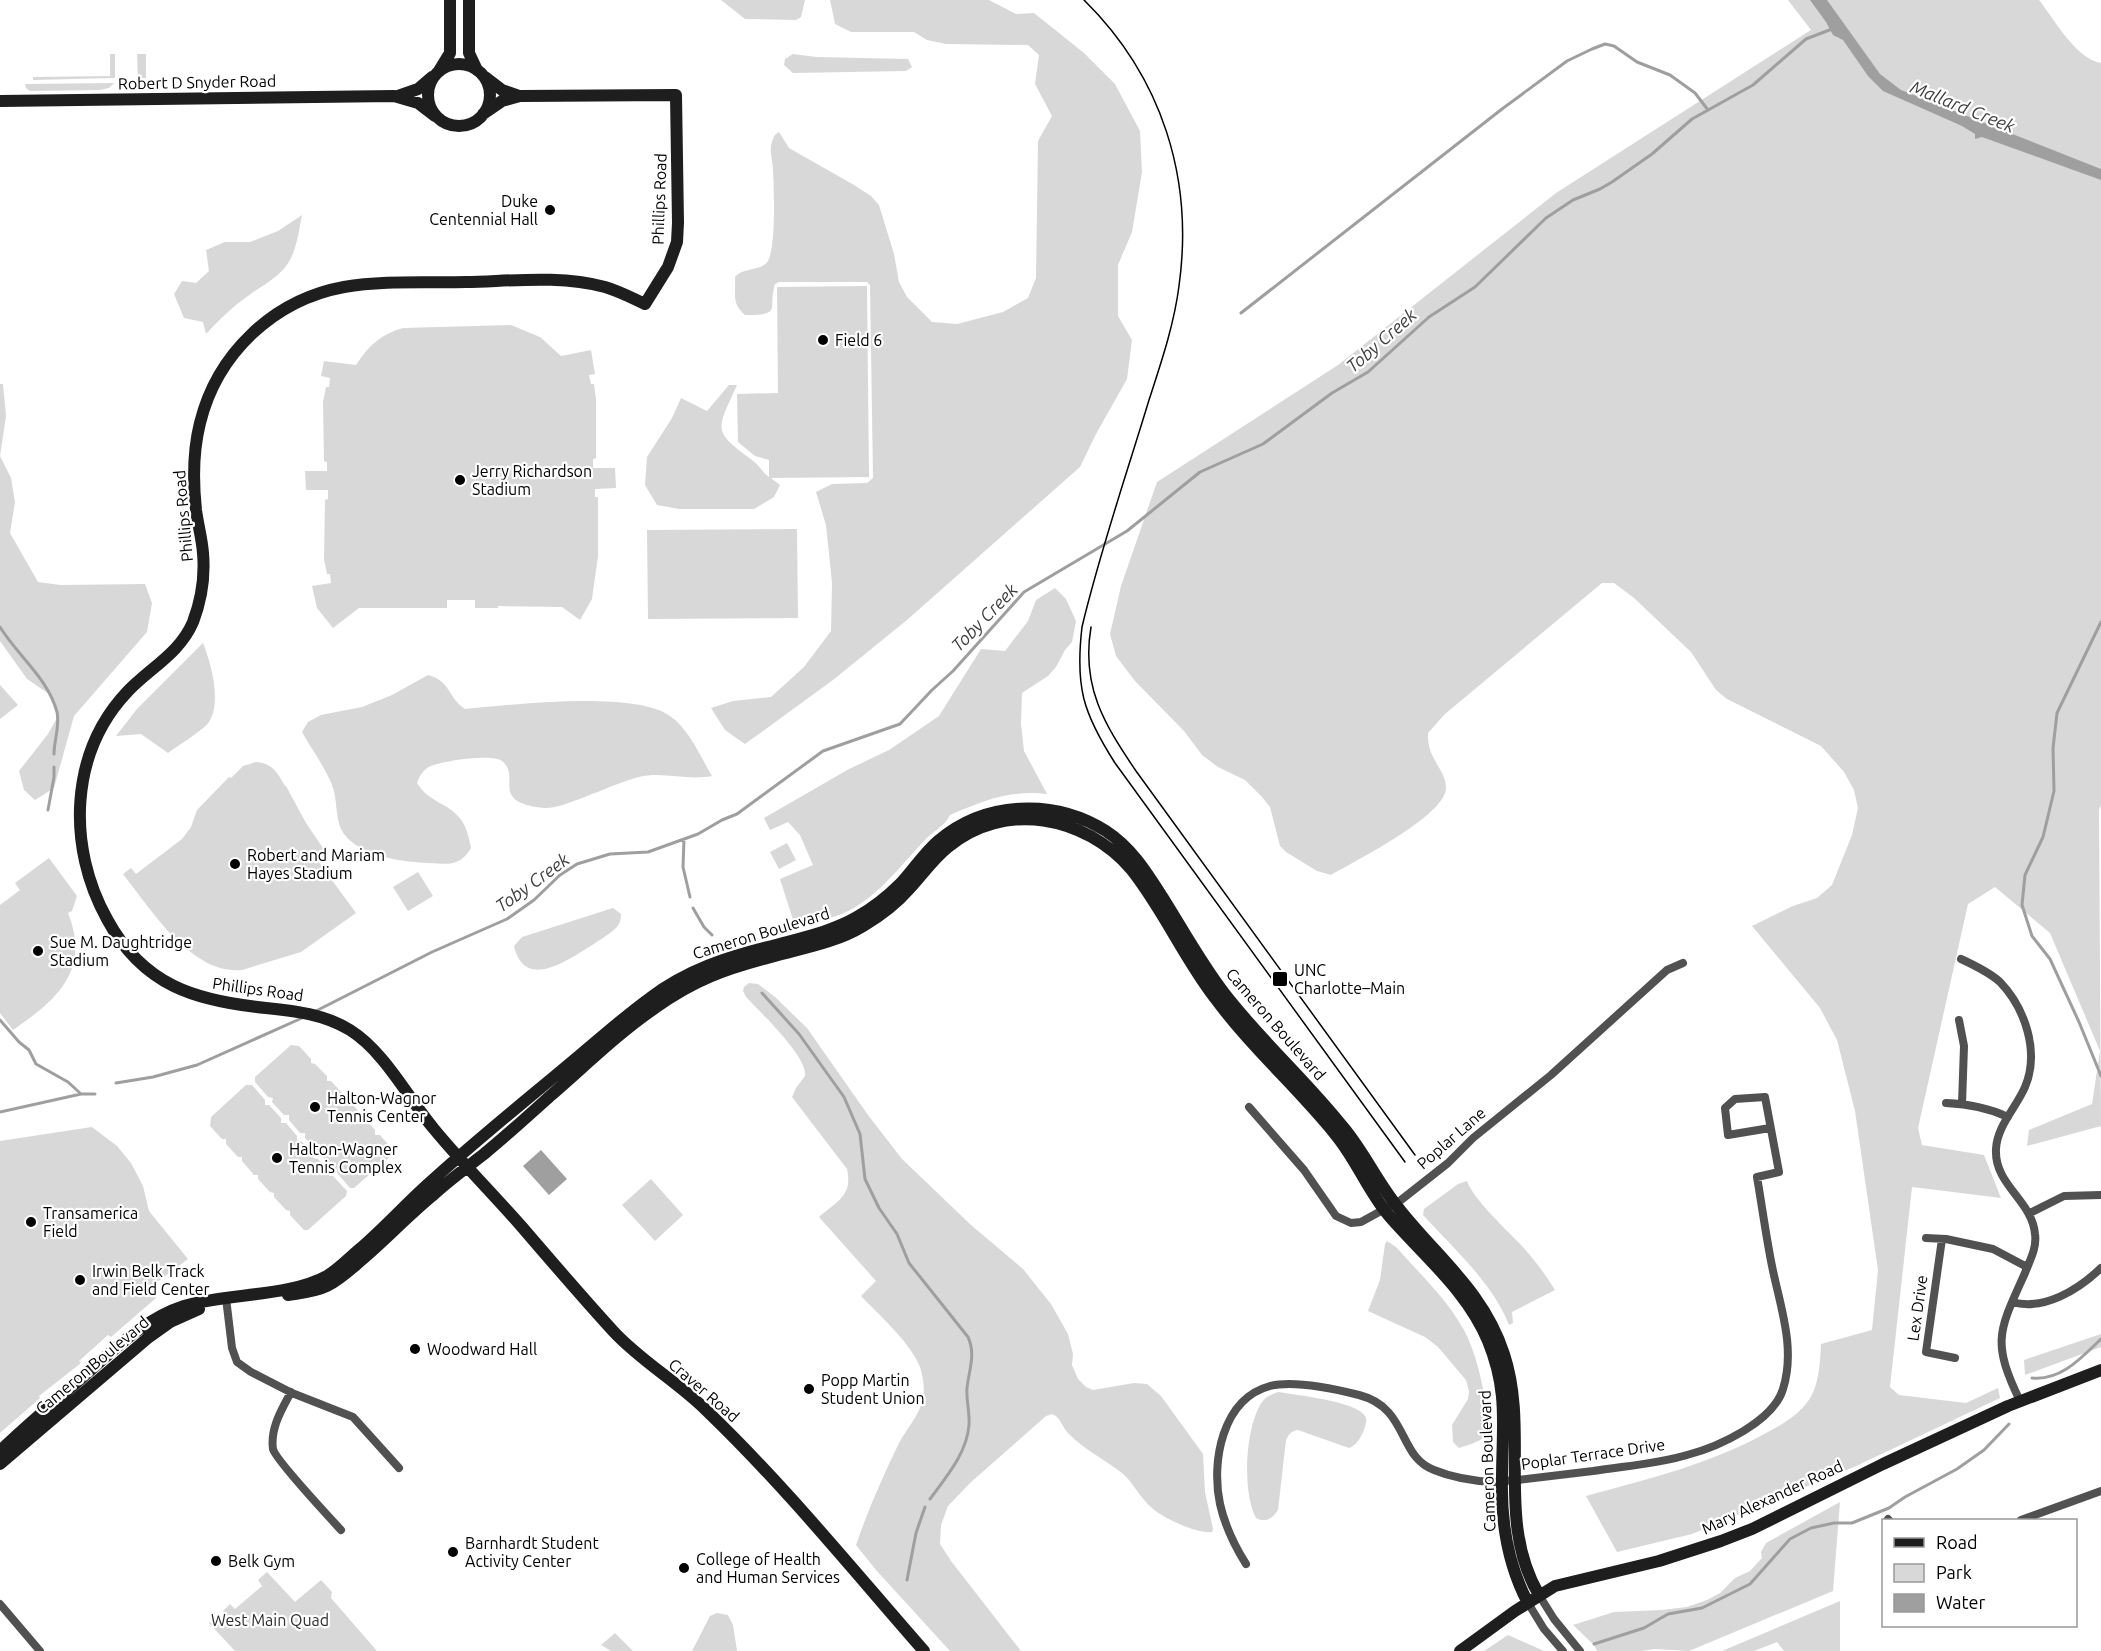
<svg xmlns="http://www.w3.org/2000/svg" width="2101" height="1651" viewBox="0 0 2101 1651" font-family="Ubuntu,sans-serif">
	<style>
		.green { fill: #d8d8d8 }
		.water { fill: #9f9f9f }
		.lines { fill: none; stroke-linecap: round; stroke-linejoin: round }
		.stream { stroke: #9f9f9f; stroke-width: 3 }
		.street { stroke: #515151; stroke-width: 8 }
		.secondary { stroke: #1e1e1e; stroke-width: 12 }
		.tram { stroke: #000; stroke-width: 1.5 }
		.poi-dot { fill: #000; stroke: #fff; stroke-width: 2 }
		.labels { text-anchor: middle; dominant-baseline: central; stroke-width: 4.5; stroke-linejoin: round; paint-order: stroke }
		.street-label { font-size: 16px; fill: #000; stroke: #fff }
		.poi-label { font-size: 16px; fill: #000; stroke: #fff; text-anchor: start }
		.park-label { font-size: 16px; fill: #2f2f2f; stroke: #fff }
		.water-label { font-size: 18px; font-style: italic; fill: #404040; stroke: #fff }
	</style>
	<rect width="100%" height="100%" fill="#fff"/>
	<path class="green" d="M721 0H805L801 17 796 20 745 19Z
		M830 0H989L1016 14 1034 13 1084 53 1115 84 1140 131 1142 172 1132 232 1118 265V316L1132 340 1127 379 1096 434 1080 467 907 620 833 680 745 744 725 730 711 708 733 701 771 697 804 667 831 631 832 583 826 525 816 492 832 484 867 483 873 478 870 285 867 282H779L775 284C767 309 784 315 745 315 731 303 736 294 735 277 743 267 761 272 768 261 776 246 774 190 773 171 773 160 768 150 773 139 775 134 775 135 779 132L789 148 854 185 871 196 879 205 894 254 899 282 907 297 932 322 957 324 1003 312 1028 298 1036 278 1038 141 1052 116 1035 84 1039 55 1028 45 946 44 927 40 914 32H851L835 24Z
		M1788 0H2039C2054 19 2076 59 2101 63V805L2099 810 2101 1126 2027 1146 2029 1130 2092 1104 2100 1051 2050 933 1995 887 1968 904 1918 1128 1922 1145 1984 1155 2001 1198 1912 1187 1890 1387 1899 1395 1966 1403 1998 1388 2000 1398 1854 1467 1692 1534 1617 1552 1586 1496C1648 1479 1711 1464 1768 1432 1781 1425 1795 1417 1805 1405 1819 1390 1820 1364 1821 1344L1872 1330 1878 1270 1855 1111 1837 1040 1820 1008 1752 926 1793 906 1817 898 1832 885 1852 835 1858 808 1854 790 1844 772 1821 746 1727 699 1716 690 1691 652 1634 598 1614 583H1602L1445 714 1428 733C1428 737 1428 742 1429 746 1432 761 1447 774 1446 789 1443 817 1355 861 1331 875L1317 871 1286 852 1280 846 1270 807 1262 797 1245 780 1218 767 1202 755 1184 731 1135 681 1116 656 1110 634 1121 586 1157 482 1338 365 1556 193 1811 30Z
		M110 54H115V78L33 80V77L110 76Z
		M137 54H146V78H138Z
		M793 54 816 57 908 59 912 67 906 71 793 73 784 65 785 59Z
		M114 83 109 88 100 90 30 91 26 88 25 84Z
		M302 215C299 230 297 247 290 260 280 278 262 285 248 296 232 307 219 320 206 334L203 322 184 318 174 294 182 281 196 283 209 271 206 250 225 242H250L278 231Z
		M867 286 869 477 771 478 780 485 774 497 754 509H679L657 505 645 485 647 457 672 418 681 398 707 411 729 385H737C717 430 711 430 752 460 759 465 763 473 769 477V460L755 456 738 442 737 394 778 393 777 287Z
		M511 325 540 337 561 356 591 350 595 374 589 375 591 384H594L596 399V458L593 459V468H615L616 488 595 489V497H598V556L592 599 580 620 562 607 498 606V608H475V600H447V608H359L333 628 317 608 312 586 331 583 330 574H327L324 559 325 500 328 499V490H306L305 471H327V462L324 461 323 402 326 387H329L330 378 321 376 324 361 356 365C368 346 381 334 403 328Z
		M0 384H3L6 416 0 456 11 478 15 502 10 533 38 582 60 585 145 584 152 603 147 632 74 716 54 788 35 800 24 790 19 771 48 734 58 716 52 696 27 679 0 641Z
		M797 529 798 618 648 619 647 530Z
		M1055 588 1066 599 1076 621 1072 642 1065 650 1056 667 1048 676 1022 693 1021 724 1024 751 1047 794C1009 790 985 800 950 815 944 827 933 831 924 841 898 868 873 904 836 916 823 921 808 923 795 926L780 879 813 865 800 835 788 822 770 830 764 818 849 769 889 750 939 716 981 649 1005 651 1028 621 1036 600Z
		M203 643C211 663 222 702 209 722 205 729 176 747 168 753L141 734 116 736 137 709Z
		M428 675C451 681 448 698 465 709 511 705 634 690 670 716 689 729 700 756 712 776 687 781 663 771 639 777 616 782 562 810 544 808 488 802 522 777 502 761 493 753 437 761 427 768 422 772 419 777 417 783 429 802 445 802 458 816 466 824 469 837 471 848 460 867 448 864 428 863 401 862 354 855 341 829 336 819 337 800 333 788 328 772 311 748 302 732L308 722 321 715 362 707 392 695Z
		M0 685 18 705 0 719Z
		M256 762C272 763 278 773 285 786H286L306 823 327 854 318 861 356 913 301 952 242 970C191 975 150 908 123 874L131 868 136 874 182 839 191 827 197 810 229 777 231 778 243 766Z
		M787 843 796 860 779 869 770 852Z
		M49 858 77 896 72 911 68 913C91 970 57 1000 13 1030L0 1013V905L20 890 15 883Z
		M418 872 433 896 408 911 393 887Z
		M613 908 621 914C621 920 620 923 617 927 608 936 596 942 586 949 563 963 524 989 514 946L522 937Z
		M749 983 758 984 775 997 807 1028 868 1115 902 1159 971 1225 1023 1269 1051 1304 1068 1334 1073 1354 1072 1365 1078 1379 1086 1387 1093 1390 1134 1383 1147 1384 1161 1396 1203 1454 1205 1492 1213 1529 1212 1532C1197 1534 1163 1518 1152 1508 1140 1498 1133 1482 1122 1473 1104 1459 1085 1450 1069 1434 1062 1428 1061 1417 1052 1414L1046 1416 970 1483 948 1506 941 1525 940 1544 951 1561 1021 1651H950L876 1570 856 1545C868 1510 883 1476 899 1443 907 1428 919 1416 923 1399 925 1389 923 1376 920 1367 910 1342 879 1315 861 1296L876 1281 819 1217C837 1201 853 1196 847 1169L792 1097 796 1088 805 1076C808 1057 760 1012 746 997L743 991 744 987Z
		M291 1045 299 1046 311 1059V1063L315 1064 327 1076V1081H331L343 1094V1099H348L359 1112V1117H364L375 1130V1135H380L393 1150V1154L354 1188H350L337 1173V1169H333L321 1155V1151H317L305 1138V1133H300L289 1120V1115H284L272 1102 273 1098 268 1097 255 1082V1077Z
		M246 1085H252L265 1100V1105H269L281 1118V1123H286L297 1136V1141H301L313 1153V1158L318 1159 329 1171V1176H333L347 1191 346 1196 308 1230H304L290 1215V1211L286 1210 274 1197V1193L270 1192 258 1179V1175H254L242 1161V1157H238L226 1144V1139H222L210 1126 211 1117Z
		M92 1127 117 1146 131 1163 143 1186 149 1211 188 1259 148 1289 156 1298 111 1337 108 1335 79 1361 81 1363 39 1396 40 1398 0 1433V1141Z
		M651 1179 683 1215 655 1241 622 1205Z
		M1467 1181C1473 1199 1507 1230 1521 1245 1534 1259 1545 1274 1555 1290L1512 1312 1513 1323 1509 1325C1492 1282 1453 1248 1423 1215L1424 1209 1458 1184Z
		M1387 1241 1396 1247C1419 1273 1447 1299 1464 1330 1476 1353 1482 1380 1486 1406 1487 1413 1491 1426 1487 1433 1483 1442 1467 1445 1459 1448L1453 1442 1452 1425 1468 1399 1469 1391 1466 1380 1438 1347 1425 1337 1368 1311 1380 1280 1385 1244Z
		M2101 1334V1347L2025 1375 2024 1360Z
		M1278 1392C1295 1395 1356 1401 1365 1416 1368 1421 1365 1425 1364 1430 1360 1438 1358 1444 1349 1448L1298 1430C1291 1431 1289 1434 1286 1440L1278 1510C1272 1519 1266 1523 1256 1518 1242 1492 1245 1427 1262 1402 1266 1396 1271 1395 1278 1392Z
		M1840 1502 1833 1591 1689 1651 1655 1649 1641 1651H1597L1594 1645 1573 1625 1614 1612 1662 1610 1687 1607 1707 1600 1720 1593 1735 1578 1750 1571 1762 1558 1761 1552 1766 1543Z
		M267 1572 295 1602 321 1580 332 1592 331 1598 377 1651H235L209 1623 219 1615 225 1622 229 1619 223 1611 230 1604 235 1609 262 1586 258 1580Z
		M1840 1601V1651H1784L1777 1642 1754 1651H1722Z
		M717 1613 728 1615 733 1625 737 1651H692L710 1616Z
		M615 1633 633 1651H611L601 1645Z
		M1508 1635 1544 1651H1484Z"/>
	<path class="water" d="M1810 0H1827L1880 74 1901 90 2101 169V180L1982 137 1975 139V134L1962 126 1883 91 1868 76 1843 40 1833 35 1826 22Z
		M541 1150 567 1179 549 1195 523 1166Z"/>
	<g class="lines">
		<path class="stream" d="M1241 313 1502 109 1567 61 1592 49 1605 44 1614 46 1637 62 1670 75 1695 93 1708 110
			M2101 622 2057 713 2053 748 2054 791 2043 837 2025 875 2022 905 2032 936 2050 959 2079 1022 2101 1076
			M0 627C17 655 48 678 57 712 60 726 54 740 54 754
			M48 810 54 777V767
			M684 839 683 867 690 897
			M693 908 704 927 712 935
			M762 993 799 1034 844 1097 860 1134 865 1179 879 1208 897 1234 909 1263 968 1337C976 1354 969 1370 967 1388 966 1400 970 1413 969 1425 967 1453 946 1477 930 1499
			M314 1012 432 952 507 919 534 900 560 875 577 864 610 854 648 852 698 834 722 820 737 814 823 751 900 724 932 690 953 671 1024 592 1127 531 1200 472 1263 444 1332 393 1368 372 1429 317 1475 287 1546 218 1573 200 1600 189 1612 182 1652 154 1692 119 1753 85 1806 39 1832 29
			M0 1020 19 1042 29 1050 36 1064 68 1082 81 1094
			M116 1083 153 1077 197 1065 302 1018
			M0 1112 81 1094H95
			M2032 1378C2061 1381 2081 1358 2101 1339
			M907 1580 916 1533 925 1507
			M1594 1644 1644 1628 1668 1614 1702 1608 1750 1584 1790 1539 1811 1528 1834 1523H1852L1889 1508 1905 1497 1957 1469 1984 1450 2009 1424"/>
		<path class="street" d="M1961 959C1974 965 1989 972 2000 982 2025 1008 2040 1052 2025 1087 2016 1108 1997 1126 1996 1149 1994 1185 2032 1200 2035 1234 2037 1248 2030 1260 2025 1273 1999 1331 1991 1341 2020 1401
			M1959 1020 1964 1046 1962 1104
			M1946 1103C1968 1104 1989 1108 2008 1117
			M1249 1107 1304 1170 1336 1216 1351 1223 1361 1222 1401 1200 1448 1163 1473 1138 1551 1075 1667 970 1683 963
			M2030 1213 2064 1196 2101 1195
			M1926 1238 1946 1239 1993 1249 2027 1267
			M1942 1239 1926 1352 1955 1358
			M226 1298 232 1348 237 1362 251 1372 292 1393 353 1417 399 1468
			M2012 1302C2044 1311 2078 1290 2101 1268
			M291 1392C282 1409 270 1428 273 1449 275 1459 330 1518 341 1530
			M1888 1519 1889 1520
			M2021 1520 2101 1491
			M1246 1564C1234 1545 1225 1526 1220 1504 1211 1462 1222 1399 1270 1386 1294 1380 1335 1389 1359 1395 1409 1408 1397 1456 1434 1470 1451 1477 1475 1481 1493 1482 1501 1482 1510 1480 1518 1480 1543 1477 1568 1474 1593 1471 1624 1466 1657 1464 1687 1455 1718 1447 1773 1422 1783 1389 1796 1348 1780 1306 1772 1266 1766 1236 1762 1206 1757 1177L1779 1172 1765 1097 1735 1099 1725 1108 1728 1135 1770 1128
			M1539 1595 1554 1619 1580 1651
			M1528 1603 1544 1629 1563 1651
			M0 1604 40 1651"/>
		<path class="secondary" d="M469 0V53L477 70
			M428 95a31 31 0 1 1 62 0a31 31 0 1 1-62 0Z
			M439 71 450 53V0
			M485 77 502 90 519 96
			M398 96 418 89 432 77
			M0 101 394 96 418 103 435 116
			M483 114 502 101 520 96 676 95 678 223 677 242 668 267 645 304C632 298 619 291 605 287 560 275 512 281 466 282 426 283 383 280 344 287 273 300 217 354 200 423 193 451 193 482 196 510 198 525 202 539 203 553 205 576 201 601 193 622 180 653 150 668 128 691 69 753 67 847 107 919 143 986 196 1001 266 1008 295 1011 324 1014 350 1030 385 1052 408 1098 434 1129 462 1163 493 1194 522 1227 552 1262 582 1297 614 1332 642 1362 678 1382 707 1411 785 1486 853 1570 924 1651
			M288 1295C301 1293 315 1292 327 1286 341 1279 352 1268 364 1258 387 1238 408 1216 432 1196 448 1181 466 1168 484 1154 506 1136 528 1116 549 1097 584 1067 617 1034 655 1008 694 980 725 969 771 957 802 948 835 943 863 926 880 916 897 903 910 888 923 874 933 859 948 847 1005 800 1085 816 1131 869 1163 909 1184 958 1215 998 1251 1047 1297 1087 1335 1134 1357 1160 1368 1192 1390 1217 1425 1257 1468 1292 1488 1341 1509 1392 1502 1427 1502 1480 1501 1522 1508 1565 1528 1603
			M0 1451C27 1425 56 1401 84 1376 115 1349 144 1319 184 1306 227 1293 289 1297 327 1276 339 1269 350 1257 361 1248 384 1228 404 1206 426 1186 476 1140 529 1098 580 1055 603 1036 625 1016 650 998 687 970 727 957 772 946 801 938 831 932 857 917 873 908 888 896 901 883 914 869 924 853 938 841 985 801 1054 798 1106 831 1132 848 1147 873 1163 898 1183 930 1201 963 1224 993 1260 1040 1306 1080 1343 1127 1365 1153 1378 1184 1400 1210 1439 1259 1484 1292 1504 1354 1530 1433 1495 1520 1539 1595
			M0 1464 149 1337 170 1322 199 1309
			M1460 1651 1515 1611 1555 1586 1659 1561 1721 1541 1752 1529 1883 1464 2008 1406 2101 1370"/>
		<path class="tram" d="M1084 0C1162 77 1194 178 1179 286 1174 325 1161 363 1149 400 1126 476 1100 551 1082 627 1075 687 1083 713 1115 763L1405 1162
			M1091 627C1081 686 1104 724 1136 771L1415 1155"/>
	</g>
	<g class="poi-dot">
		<circle cx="550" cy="210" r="6"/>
		<circle cx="823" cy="340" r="6"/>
		<circle cx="460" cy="480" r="6"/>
		<circle cx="235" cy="864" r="6"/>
		<circle cx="38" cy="951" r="6"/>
		<rect x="1272" y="971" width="16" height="16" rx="3"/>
		<circle cx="315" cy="1107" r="6"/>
		<circle cx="277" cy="1158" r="6"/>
		<circle cx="31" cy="1222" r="6"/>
		<circle cx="80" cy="1280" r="6"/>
		<circle cx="415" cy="1349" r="6"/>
		<circle cx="809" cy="1389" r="6"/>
		<circle cx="453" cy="1552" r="6"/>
		<circle cx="216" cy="1561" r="6"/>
		<circle cx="684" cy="1568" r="6"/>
	</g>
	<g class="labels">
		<g class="street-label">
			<text transform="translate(197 82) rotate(-1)">Robert D Snyder Road</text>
			<text transform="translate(659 199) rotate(-88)">Phillips Road</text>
			<text transform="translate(183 516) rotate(-95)">Phillips Road</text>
			<text transform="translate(761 933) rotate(-17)">Cameron Boulevard</text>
			<text transform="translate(258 989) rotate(8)">Phillips Road</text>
			<text transform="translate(1276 1024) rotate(49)">Cameron Boulevard</text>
			<text transform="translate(1451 1138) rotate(-41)">Poplar Lane</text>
			<text transform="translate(1917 1308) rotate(-82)">Lex Drive</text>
			<text transform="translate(92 1365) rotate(-40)">Cameron Boulevard</text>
			<text transform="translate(704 1390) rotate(41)">Craver Road</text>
			<text transform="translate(1593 1454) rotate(-8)">Poplar Terrace Drive</text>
			<text transform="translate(1487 1461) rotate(-92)">Cameron Boulevard</text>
			<text transform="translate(1772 1497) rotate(-25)">Mary Alexander Road</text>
		</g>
		<g class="poi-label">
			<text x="538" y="201" text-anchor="end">Duke<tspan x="538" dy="18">Centennial Hall</tspan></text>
			<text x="835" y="340">Field 6</text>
			<text x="472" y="471">Jerry Richardson<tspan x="472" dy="18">Stadium</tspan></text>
			<text x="247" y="855">Robert and Mariam<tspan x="247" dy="18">Hayes Stadium</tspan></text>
			<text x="50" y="942">Sue M. Daughtridge<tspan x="50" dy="18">Stadium</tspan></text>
			<text x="1294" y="970">UNC<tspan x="1294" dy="18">Charlotte–Main</tspan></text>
			<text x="327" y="1098">Halton-Wagnor<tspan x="327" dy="18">Tennis Center</tspan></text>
			<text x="289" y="1149">Halton-Wagner<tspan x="289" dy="18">Tennis Complex</tspan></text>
			<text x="43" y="1213">Transamerica<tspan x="43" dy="18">Field</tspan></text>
			<text x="92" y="1271">Irwin Belk Track<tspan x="92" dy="18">and Field Center</tspan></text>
			<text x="427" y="1349">Woodward Hall</text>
			<text x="821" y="1380">Popp Martin<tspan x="821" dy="18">Student Union</tspan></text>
			<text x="465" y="1543">Barnhardt Student<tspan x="465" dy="18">Activity Center</tspan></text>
			<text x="696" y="1559">College of Health<tspan x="696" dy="18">and Human Services</tspan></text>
			<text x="228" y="1561">Belk Gym</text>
		</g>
		<g class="park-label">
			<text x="270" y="1620">West Main Quad</text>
		</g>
		<g class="water-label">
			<text transform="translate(1963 106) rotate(22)">Mallard Creek</text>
			<text transform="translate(1381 340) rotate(-41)">Toby Creek</text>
			<text transform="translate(984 617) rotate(-46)">Toby Creek</text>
			<text transform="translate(532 882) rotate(-36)">Toby Creek</text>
		</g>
	</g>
	<rect x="1882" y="1519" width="195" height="108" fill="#ffffff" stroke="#999999" stroke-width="1.5"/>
	<rect x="1894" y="1538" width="30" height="9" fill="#1e1e1e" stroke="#999999" stroke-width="1.5"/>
	<text x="1936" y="1549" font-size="18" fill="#000000">Road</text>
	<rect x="1894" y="1564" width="30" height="18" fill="#d8d8d8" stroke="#999999" stroke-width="1.5"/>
	<text x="1936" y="1579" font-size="18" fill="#000000">Park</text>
	<rect x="1894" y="1594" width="30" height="18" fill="#9f9f9f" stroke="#999999" stroke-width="1.5"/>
	<text x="1936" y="1609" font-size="18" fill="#000000">Water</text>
</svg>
